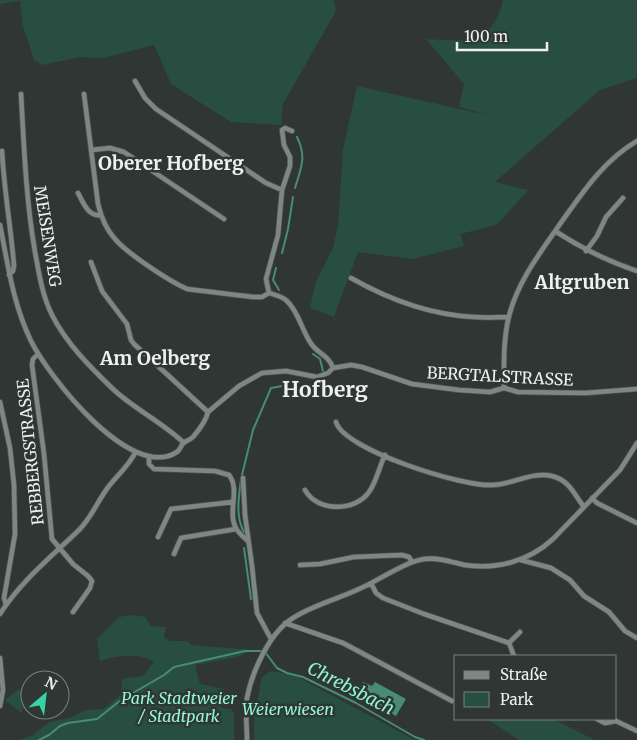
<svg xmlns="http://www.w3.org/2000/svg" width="637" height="740" viewBox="0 0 637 740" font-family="Merriweather,serif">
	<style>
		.green { fill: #284e41 }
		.water { fill: #488c75 }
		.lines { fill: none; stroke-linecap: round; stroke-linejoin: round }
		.stream { stroke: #488c75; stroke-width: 2 }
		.street-casing { stroke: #4f5452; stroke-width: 6 }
		.street { stroke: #7f8784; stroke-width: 4.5 }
		.labels { text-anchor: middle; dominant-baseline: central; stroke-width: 5; stroke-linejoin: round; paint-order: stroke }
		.street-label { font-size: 16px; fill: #edf1ef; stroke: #2f3633 }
		.park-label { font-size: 16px; font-style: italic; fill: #93f9d5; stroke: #2f3633 }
		.water-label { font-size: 18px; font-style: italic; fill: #8df3cf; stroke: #2f3633 }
		.quarter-label { font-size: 19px; font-weight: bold; fill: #edf1ef; stroke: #2f3633 }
		.district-label { font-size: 21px; font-weight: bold; fill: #edf1ef; stroke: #2f3633 }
	</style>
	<rect width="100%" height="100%" fill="#2f3633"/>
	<path class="green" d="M0 0H334L336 11 283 104 281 125 231 122 171 84 154 45 103 58 80 57 42 65 34 60 23 26 20 1 0 4Z
		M503 0H637V78L600 90 495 182 528 190 497 225 460 234 464 246 413 259 358 252 334 317 310 308 316 281 333 248 338 225 343 150 357 86 491 116 459 107 464 84 426 39C465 41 492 46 503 0Z
		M131 615 146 617 150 626 166 627 164 637 169 641H187L191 645 253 650 237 657 195 665 200 684 224 689 221 708 231 709 234 713V740H20L33 735 49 722 72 717 85 710 103 709 121 695 122 679 143 676 154 661C137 653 117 655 100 661L97 639 119 617Z
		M270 671 294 675 415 740H254V718L262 677Z
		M19 689 30 696 21 713 5 700Z
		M487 719H553L595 740H519Z"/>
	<path class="water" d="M363 682 372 686 375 682 406 699 396 716 356 694Z"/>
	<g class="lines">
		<path class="stream" d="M295 188C301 168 307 157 297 137
			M282 253 288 229 293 197
			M276 268 273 280 279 290
			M313 354 320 359 323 371
			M242 475 253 430 271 388 288 385
			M241 479C239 497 235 516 244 532
			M244 548 251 599
			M39 740 49 735 60 726 68 723 97 719 121 700 164 675 174 667 245 651H260L265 652 277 668 287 673 303 677 356 703 415 737 424 740"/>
		<defs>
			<path id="street" d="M135 81 145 98 156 109 266 183 282 190
				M21 94C24 147 26 200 35 252 39 273 42 295 52 315 66 343 91 368 114 390 136 410 163 423 184 443
				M84 94 98 204C101 217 106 229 115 239 128 254 169 281 187 289L253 297H262L269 293C276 295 282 296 287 301 298 311 302 330 310 342 317 354 328 354 333 368
				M91 150 110 148 124 152 224 219
				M2 151C4 190 11 228 14 266L13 271 9 275
				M78 193C83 202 88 217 101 215
				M0 225C8 265 13 304 31 341 49 377 131 482 177 452 180 450 181 446 183 443 186 441 190 440 193 437 199 430 206 421 208 412L239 386 262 373 286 371 317 377 328 373 333 368 351 365 362 367 412 384 459 390 490 392 504 388 518 392 585 393 637 389
				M555 231C581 248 607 261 637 271
				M586 251 597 236 606 217 623 198
				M91 262 102 291 127 324 131 340 134 344 208 412
				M351 278C388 299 431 315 474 317 486 318 497 317 509 317
				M269 293 266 279 278 235 282 190 290 166V157L284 145 282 130 285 128 292 131
				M38 354 33 359 32 365 44 454 52 539 73 564 88 576 92 581 90 588 73 612
				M504 388C504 364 503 340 509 316 518 281 540 253 560 224 583 192 603 161 637 141
				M0 402 10 448 14 485 15 534 4 598 6 605
				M336 422C344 450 463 487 492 485 512 485 532 471 552 476 569 480 574 494 584 507
				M149 457V464L154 469 215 471 229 475C241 490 226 513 237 530 240 534 244 538 248 541
				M243 478 245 515 252 566 257 613 271 639
				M305 490C317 512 355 512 369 492 377 481 379 467 385 455
				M592 498 597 503 637 523
				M158 537 171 509 233 502
				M174 554 181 538 236 529
				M521 560 551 568 570 580 584 596 609 612 625 631 637 638
				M300 565 320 564 354 557 402 555 409 557 412 562
				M371 583 376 593 383 598 424 614 509 643 520 632
				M0 614C21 581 51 557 79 530 92 517 98 500 109 486 118 475 129 465 135 453
				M285 623 343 643 452 701
				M509 643 514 656
				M0 658 3 690 0 706
				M597 719 605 723 616 721 637 731
				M247 740C247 727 245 712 247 698 252 672 269 633 293 618 313 605 338 599 359 589 378 581 404 562 424 559 438 557 452 562 465 565 497 570 529 561 553 539L620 470 637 443"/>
		</defs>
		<use href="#street" class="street-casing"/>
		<use href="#street" class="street"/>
	</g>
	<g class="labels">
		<g class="street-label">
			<text transform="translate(48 236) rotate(81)">MEISENWEG</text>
			<text transform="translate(500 376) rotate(3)">BERGTALSTRASSE</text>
			<text transform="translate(30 452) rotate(-96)">REBBERGSTRASSE</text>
		</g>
		<g class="park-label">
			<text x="179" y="698">Park Stadtweier<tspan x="179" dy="18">/ Stadtpark</tspan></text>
			<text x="288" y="709">Weierwiesen</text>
		</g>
		<g class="water-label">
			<text transform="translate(351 688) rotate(27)">Chrebsbach</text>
		</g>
		<g class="quarter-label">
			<text x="171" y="163">Oberer Hofberg</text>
			<text x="582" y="282">Altgruben</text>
			<text x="155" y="358">Am Oelberg</text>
		</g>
		<g class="district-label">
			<text x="325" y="389">Hofberg</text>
		</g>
	</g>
	<rect x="454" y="655" width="162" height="65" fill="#2f3633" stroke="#7b817e"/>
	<rect x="464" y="671" width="25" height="8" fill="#7f8784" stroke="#7b817e"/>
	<text x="500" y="680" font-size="15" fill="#edf1ef">Straße</text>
	<rect x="464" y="692" width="25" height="15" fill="#284e41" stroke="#7b817e"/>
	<text x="500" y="705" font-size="15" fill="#edf1ef">Park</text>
	<g transform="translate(45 695) rotate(28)"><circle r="24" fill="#2f3633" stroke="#7b817e"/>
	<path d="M0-4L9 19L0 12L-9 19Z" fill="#35d4a7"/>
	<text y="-8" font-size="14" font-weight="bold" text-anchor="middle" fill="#edf1ef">N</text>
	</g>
	<path d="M457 42v8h90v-8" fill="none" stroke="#edf1ef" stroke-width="2.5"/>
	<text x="464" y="42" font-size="15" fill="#edf1ef" stroke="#2f3633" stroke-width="4" paint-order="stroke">100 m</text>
</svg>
